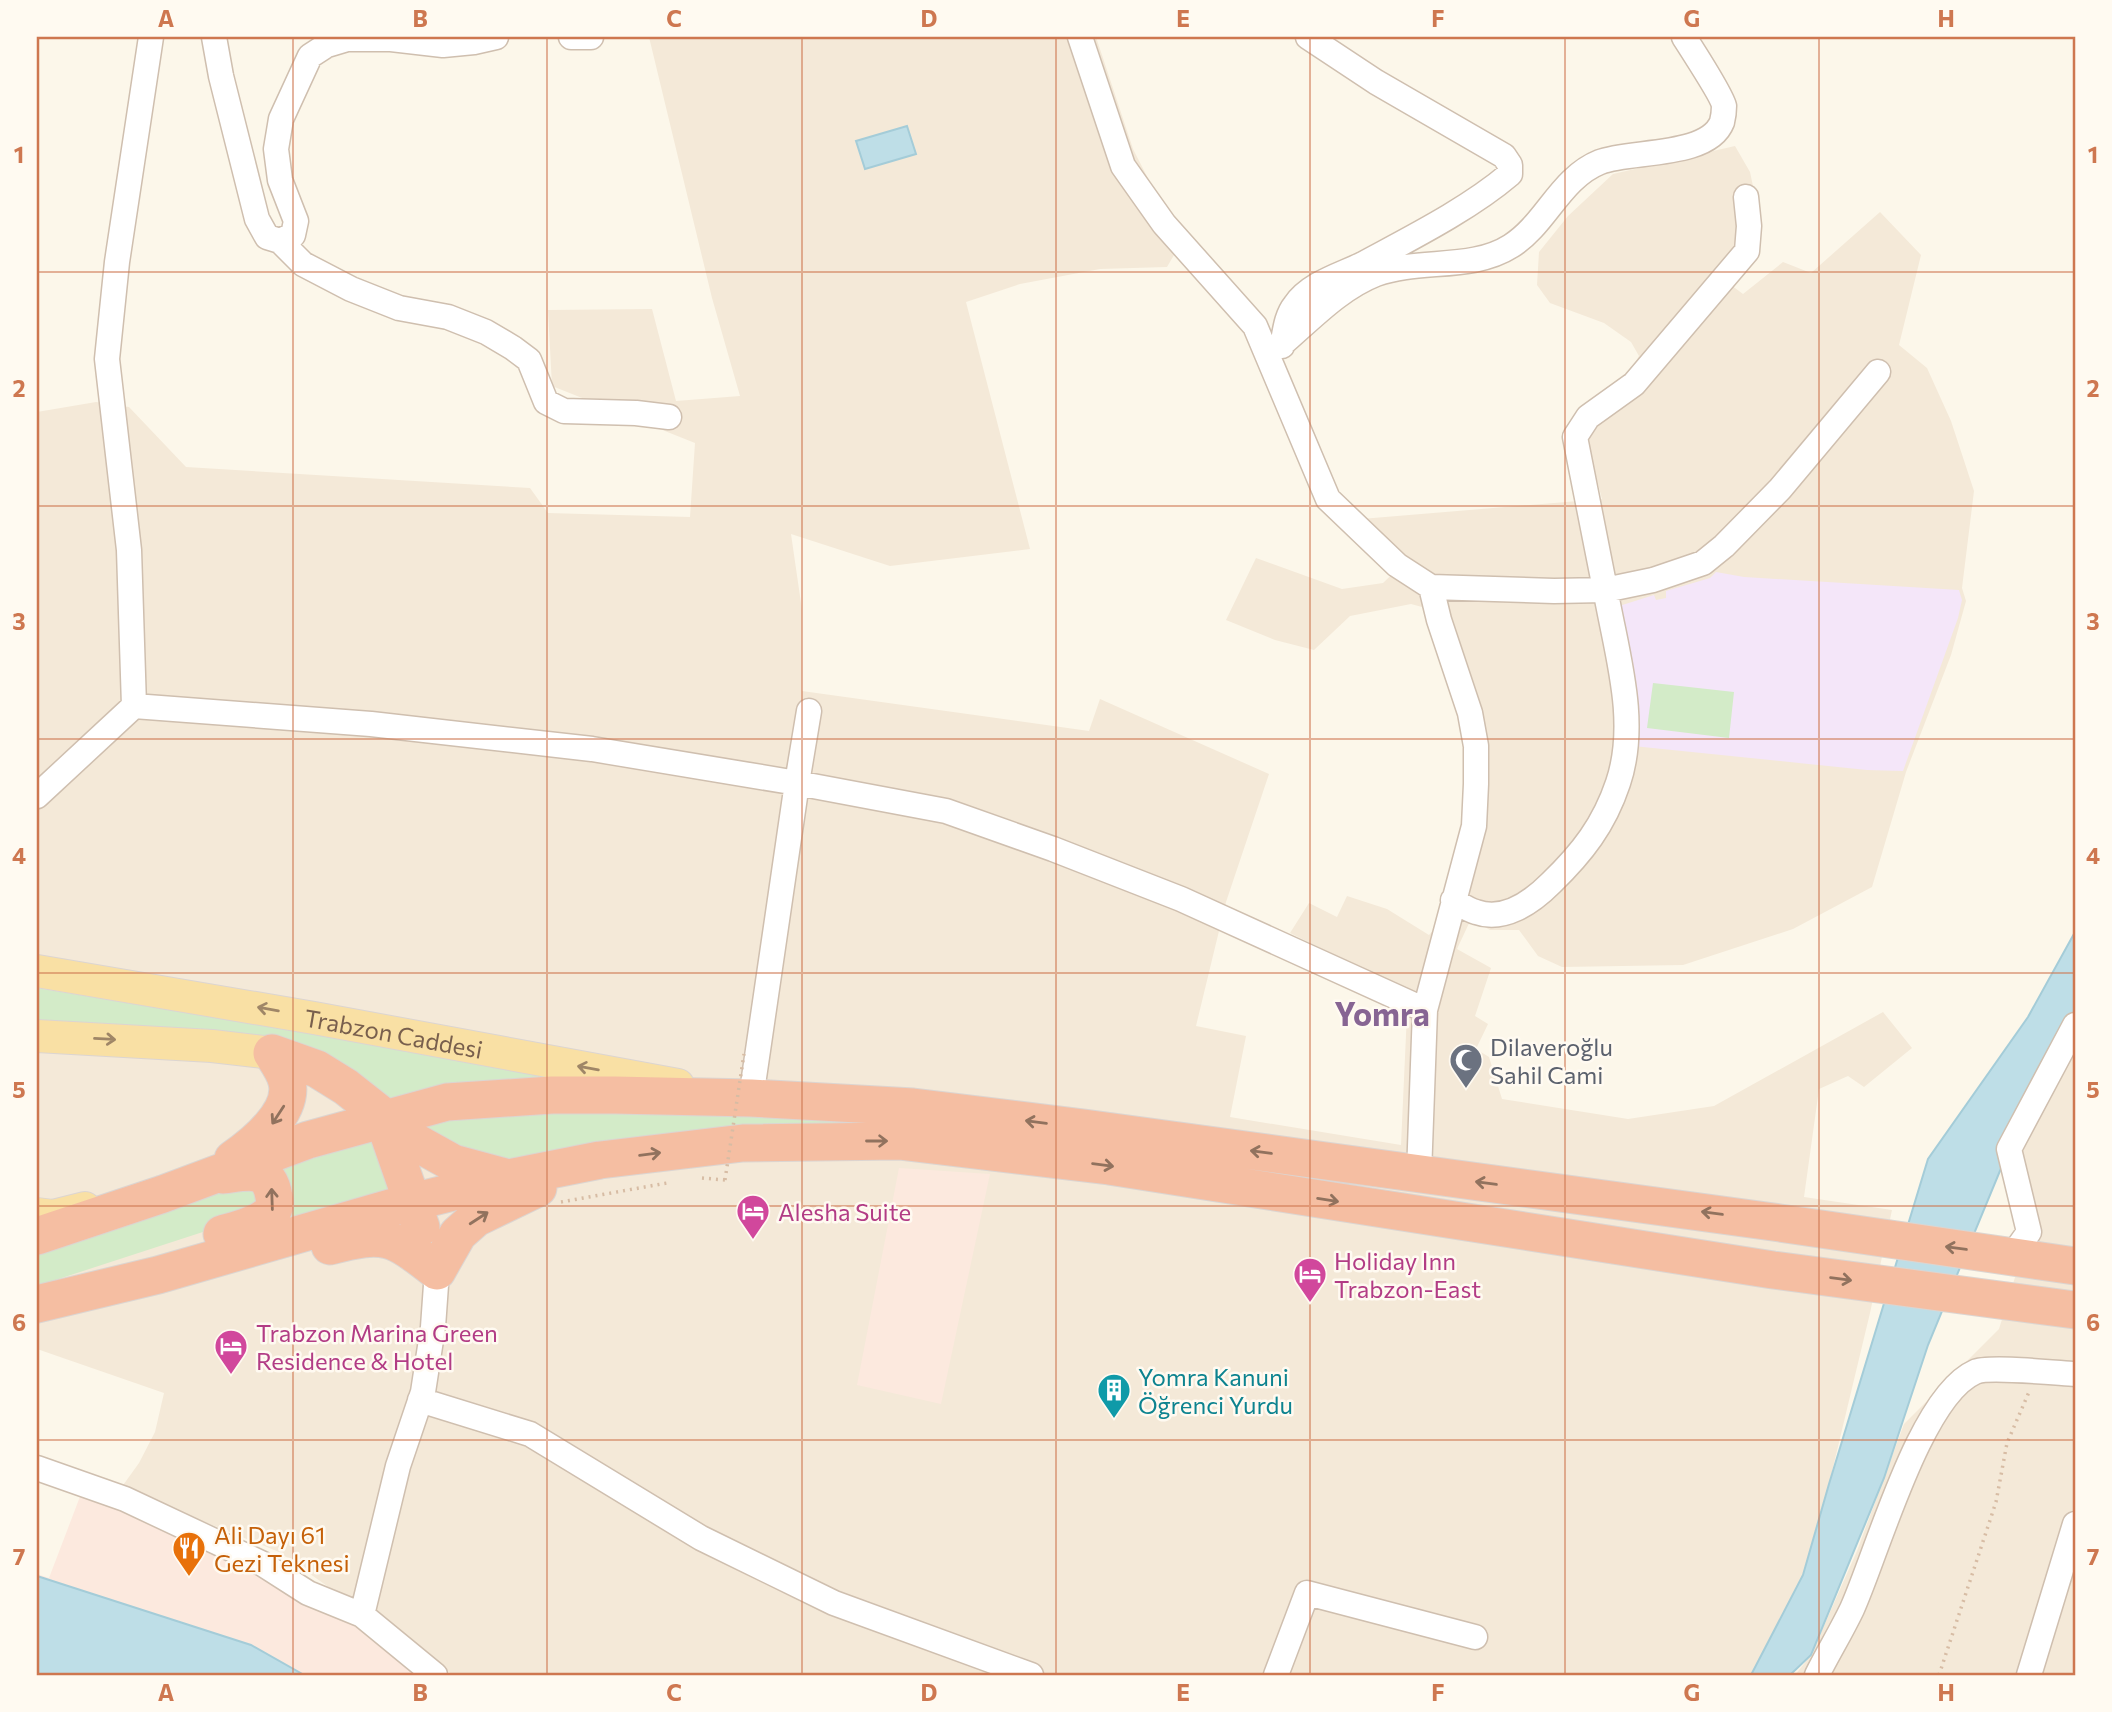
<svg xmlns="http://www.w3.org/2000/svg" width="2112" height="1712" viewBox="0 0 2112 1712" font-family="Commissioner,sans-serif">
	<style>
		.residential { fill: #f4e9d8 }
		.commercial { fill: #fce9de }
		.education { fill: #f4e6f9 }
		.green { fill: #d3ebc8 }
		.water { fill: #bedee7; stroke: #a4ccd8; stroke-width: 2 }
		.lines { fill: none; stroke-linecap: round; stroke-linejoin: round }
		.minor-casing { stroke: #cfbfaf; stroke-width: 27 }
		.major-casing { stroke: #dcd5d1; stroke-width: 34 }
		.highway-casing { stroke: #dcd5d1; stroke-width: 39 }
		.path { stroke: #d7bca4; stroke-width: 3.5; stroke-dasharray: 2 5; stroke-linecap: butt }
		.minor { stroke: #fff; stroke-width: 24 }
		.major { stroke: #f9e0a4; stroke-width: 32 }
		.highway { stroke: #f5bea2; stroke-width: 37 }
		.path-bridge { stroke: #d7bca4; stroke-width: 3.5; stroke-dasharray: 2 5; stroke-linecap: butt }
		.oneway { stroke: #9f8667 }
		.oneway2 { stroke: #91725e }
		.grid { fill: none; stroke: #ce7750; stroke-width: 2; stroke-opacity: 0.55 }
		.labels { text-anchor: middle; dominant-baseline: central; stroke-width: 5; stroke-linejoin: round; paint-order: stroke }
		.street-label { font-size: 24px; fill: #785f4d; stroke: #fffaf1 }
		.worship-label { font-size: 24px; fill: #5b616d; stroke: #fffaf1; text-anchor: start }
		.hotel-label { font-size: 24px; fill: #b23c85; stroke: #fffaf1; text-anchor: start }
		.culture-label { font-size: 24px; fill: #0d838f; stroke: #fffaf1; text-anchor: start }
		.food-label { font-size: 24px; fill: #c56008; stroke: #fffaf1; text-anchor: start }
		.district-label { font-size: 32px; font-weight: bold; fill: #876593; stroke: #fffaf1 }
		.neatline { fill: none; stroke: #ce7750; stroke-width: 2.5 }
		.grid-label { font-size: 23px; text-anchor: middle; font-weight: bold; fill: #ce7750 }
	</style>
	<rect width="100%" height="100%" fill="#fcf7ea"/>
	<path class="residential" d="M649 37H1096L1133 149 1181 243 1167 267 1100 269 1020 284 966 302 1030 549 890 566 791 534 802 610V691L1089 731 1100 699 1269 774 1226 902 1196 1026 1246 1036 1230 1117 1401 1145 1408 991 1290 933 1309 903 1337 917 1347 896 1387 909 1429 935 1469 891 1485 830 1489 785 1473 696 1444 613 1411 604 1350 616 1314 650 1275 640 1226 620 1256 558 1342 589 1383 583 1407 560 1361 519 1602 499 1587 442 1639 356 1631 342 1604 323 1550 303 1537 285 1539 252 1568 216 1613 174 1735 146 1750 172 1760 219 1727 282 1743 294 1783 262 1811 273 1880 212 1921 255 1899 345 1927 368 1951 421 1974 491 1962 588 1966 601 1951 655 1906 772 1872 887 1793 929 1683 965 1562 967 1538 956 1519 930H1490L1471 919 1457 949 1491 968 1475 1016 1488 1024 1476 1049 1489 1057 1502 1099 1628 1119 1714 1106 1883 1012 1912 1048 1864 1087 1848 1076 1819 1089 1804 1197 1892 1210 1870 1313 1829 1484 1803 1575 1751 1675H453L279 1552 121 1488 139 1463 155 1432 164 1393 37 1349V412L96 402 129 407 186 467 530 488 548 513 690 517 695 443 552 386 548 310 652 309 676 401 740 396 712 298Z
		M2075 1025V1675H1795L1811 1655 1857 1551 1904 1424 1999 1329 2029 1232 2009 1149Z"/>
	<path class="commercial" d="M899 1168 990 1174 941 1404 857 1385Z
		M81 1494 255 1570 363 1626 425 1675H304L251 1645 37 1576V1574L49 1578Z"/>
	<path class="education" d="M1716 572 1744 577 1959 590 1962 600 1958 618 1903 771 1867 770 1633 746 1616 607 1654 595 1656 600 1666 598V591L1710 578Z"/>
	<path class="green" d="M1653 683 1734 692 1729 738 1647 728Z
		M37 988 629 1086 388 1107 363 1083 37 1028Z
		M766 1110 900 1121 513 1168 472 1157 402 1119 465 1113Z
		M375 1140 395 1194 253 1231 268 1172Z
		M239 1182 262 1187 252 1216 37 1286V1247Z"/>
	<path class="water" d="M907 126 916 154 865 169 856 141Z
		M2075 932V1024L2009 1149 1928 1345 1884 1478 1811 1655 1790 1675H1751L1803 1575 1829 1484 1928 1159 2028 1017Z
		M37 1576 251 1645 304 1675H37Z"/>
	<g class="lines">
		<defs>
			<path id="minor" d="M214 37 221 76 257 219 267 237 280 241 293 235 296 221 280 180 276 149 281 119 310 56 327 45 347 39H391L443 45 474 42 496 37
				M571 37H591
				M1080 37 1123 166 1164 224 1255 326 1328 499 1397 565 1431 587
				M280 241 303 264 351 289 399 308 448 317 486 332 513 348 529 360 546 402 564 411 636 413 669 417
				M1282 344C1311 319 1340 288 1376 274 1419 258 1472 271 1511 246 1546 224 1560 178 1600 162 1630 150 1708 158 1722 122 1723 118 1724 109 1724 106 1723 97 1691 48 1684 37
				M1282 346C1285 332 1286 316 1295 305 1310 283 1341 275 1363 264 1411 238 1469 209 1510 174V165L1504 156 1376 82 1308 37
				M134 706 129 550 107 359 117 262 151 37
				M37 796 134 706 371 724 592 749 797 783 946 811 1053 849 1181 899 1425 1010
				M1453 900C1460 904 1468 910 1476 912 1504 922 1532 902 1551 883 1582 853 1604 825 1618 783 1637 727 1620 665 1609 609 1598 552 1586 495 1575 437L1588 417 1634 384 1747 251 1749 226 1746 197
				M751 1098 797 783 809 711
				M1419 1174 1425 1010 1474 826 1476 784V746L1470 713 1439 620 1431 587 1554 591 1605 590 1653 580 1703 563 1724 546 1780 489 1878 372
				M2001 1255 2014 1253 2029 1232 2009 1149 2075 1025
				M420 1400 530 1434 701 1538 834 1603 1031 1675
				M37 1468 125 1499 261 1563 308 1593 362 1615 435 1675
				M362 1615 398 1466 423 1392 433 1327 437 1271
				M1276 1675 1307 1593 1475 1637
				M1817 1675C1828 1653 1841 1632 1852 1609 1877 1554 1920 1396 1975 1372 1988 1366 2057 1373 2075 1374
				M2029 1675 2075 1524"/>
			<g id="major">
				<path id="s1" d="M37 971 314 1018 678 1085"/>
				<path d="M37 1036 212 1046 272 1053"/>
				<path d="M37 1214 53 1216 85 1208"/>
			</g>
			<path id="highway" d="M272 1053 317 1069 346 1087 417 1143 453 1163 505 1177
				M383 1118 421 1227
				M233 1159C255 1144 294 1112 287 1082 285 1072 277 1061 272 1053
				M222 1234C236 1230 255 1226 267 1216 274 1211 276 1205 274 1197 269 1165 248 1172 223 1175
				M37 1236 163 1194 308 1140 447 1102 552 1095H615L751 1098 913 1107 1084 1128 1780 1223 2075 1266
				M330 1246C387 1231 393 1237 437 1271
				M437 1271 458 1234 476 1218 538 1188
				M37 1304 158 1275 397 1206 509 1178 600 1160 743 1143 899 1141 1109 1166 1773 1270 2075 1310"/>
		</defs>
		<use href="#minor" class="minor-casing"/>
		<use href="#major" class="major-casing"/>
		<use href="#highway" class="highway-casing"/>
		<path class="path" d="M702 1178 725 1180
			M561 1202 667 1183
			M1939 1675 1996 1502 2007 1443 2029 1392"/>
		<use href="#minor" class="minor"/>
		<use href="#major" class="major"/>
		<use href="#highway" class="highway"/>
		<path class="path-bridge" d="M725 1180 744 1054"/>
	</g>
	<defs><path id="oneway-shaft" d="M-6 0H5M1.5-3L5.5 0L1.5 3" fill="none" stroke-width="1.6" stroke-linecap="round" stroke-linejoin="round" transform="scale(1.75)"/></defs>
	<g class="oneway">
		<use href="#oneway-shaft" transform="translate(268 1009) rotate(-170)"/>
		<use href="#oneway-shaft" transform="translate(105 1039) rotate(3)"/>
		<use href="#oneway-shaft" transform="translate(588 1068) rotate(-170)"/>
	</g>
	<g class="oneway2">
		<use href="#oneway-shaft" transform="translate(278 1115) rotate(123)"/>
		<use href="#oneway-shaft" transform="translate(1036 1122) rotate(-173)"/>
		<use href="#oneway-shaft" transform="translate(877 1141)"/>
		<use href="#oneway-shaft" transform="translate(1261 1152) rotate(-172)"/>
		<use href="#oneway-shaft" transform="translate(650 1154) rotate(-7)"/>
		<use href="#oneway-shaft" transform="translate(1103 1165) rotate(7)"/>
		<use href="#oneway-shaft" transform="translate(1486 1183) rotate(-172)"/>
		<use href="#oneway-shaft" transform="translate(272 1199) rotate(-92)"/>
		<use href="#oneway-shaft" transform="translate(1328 1200) rotate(9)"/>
		<use href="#oneway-shaft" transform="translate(1712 1213) rotate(-172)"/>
		<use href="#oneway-shaft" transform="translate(479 1218) rotate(-33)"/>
		<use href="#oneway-shaft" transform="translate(1956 1248) rotate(-172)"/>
		<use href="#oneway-shaft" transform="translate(1841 1279) rotate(7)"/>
	</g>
	<path class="grid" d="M293 37V1675M547 37V1675M802 37V1675M1056 37V1675M1310 37V1675M1565 37V1675M1819 37V1675M37 272H2075M37 506H2075M37 739H2075M37 973H2075M37 1206H2075M37 1440H2075"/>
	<defs>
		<symbol id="mosque-pin" viewBox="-11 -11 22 30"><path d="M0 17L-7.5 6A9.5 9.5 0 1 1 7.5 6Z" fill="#6b7280" stroke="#fffaf1"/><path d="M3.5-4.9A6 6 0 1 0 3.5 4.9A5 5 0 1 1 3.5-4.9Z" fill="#fff"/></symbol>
		<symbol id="hotel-pin" viewBox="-11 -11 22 30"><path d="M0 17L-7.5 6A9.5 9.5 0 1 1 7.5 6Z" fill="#d1479c" stroke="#fffaf1"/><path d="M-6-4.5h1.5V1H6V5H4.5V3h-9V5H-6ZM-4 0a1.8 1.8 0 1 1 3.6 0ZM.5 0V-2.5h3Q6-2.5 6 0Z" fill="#fff"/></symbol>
		<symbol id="building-pin" viewBox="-11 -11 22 30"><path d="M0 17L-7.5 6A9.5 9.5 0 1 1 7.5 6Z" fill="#0f9aa8" stroke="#fffaf1"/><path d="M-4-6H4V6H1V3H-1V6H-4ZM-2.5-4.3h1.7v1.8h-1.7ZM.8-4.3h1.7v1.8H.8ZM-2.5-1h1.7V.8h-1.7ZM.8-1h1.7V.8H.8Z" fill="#fff"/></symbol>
		<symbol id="restaurant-pin" viewBox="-11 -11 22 30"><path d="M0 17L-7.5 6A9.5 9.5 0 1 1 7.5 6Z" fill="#e8710a" stroke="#fffaf1"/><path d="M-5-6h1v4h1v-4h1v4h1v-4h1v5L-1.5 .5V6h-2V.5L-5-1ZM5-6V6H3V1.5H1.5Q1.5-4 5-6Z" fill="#fff"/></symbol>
	</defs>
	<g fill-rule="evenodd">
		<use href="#mosque-pin" x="1447" y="1041" width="38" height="52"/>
		<use href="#hotel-pin" x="734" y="1192" width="38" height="52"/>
		<use href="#hotel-pin" x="1291" y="1255" width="38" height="52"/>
		<use href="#hotel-pin" x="212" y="1327" width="38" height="52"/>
		<use href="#building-pin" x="1095" y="1371" width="38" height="52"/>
		<use href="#restaurant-pin" x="170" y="1529" width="38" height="52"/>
	</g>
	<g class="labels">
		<g class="street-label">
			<text stroke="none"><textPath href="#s1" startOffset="362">Trabzon Caddesi</textPath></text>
		</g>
		<g class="worship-label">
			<text x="1490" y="1046">Dilaveroğlu<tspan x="1490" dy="28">Sahil Cami</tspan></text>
		</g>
		<g class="hotel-label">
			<text x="778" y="1211">Alesha Suite</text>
			<text x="1334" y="1260">Holiday Inn<tspan x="1334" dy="28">Trabzon-East</tspan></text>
			<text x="256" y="1332">Trabzon Marina Green<tspan x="256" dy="28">Residence &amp; Hotel</tspan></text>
		</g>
		<g class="culture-label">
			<text x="1138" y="1376">Yomra Kanuni<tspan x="1138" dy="28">Öğrenci Yurdu</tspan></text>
		</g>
		<g class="food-label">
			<text x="214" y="1534">Ali Dayı 61<tspan x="214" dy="28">Gezi Teknesi</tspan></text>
		</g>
		<g class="district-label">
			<text x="1382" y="1013">Yomra</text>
		</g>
	</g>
	<rect width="2112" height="1712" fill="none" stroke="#fffaf1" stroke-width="77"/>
	<rect x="38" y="38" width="2036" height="1636" class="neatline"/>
	<g class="grid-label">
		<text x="166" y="27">A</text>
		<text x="420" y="27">B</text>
		<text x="674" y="27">C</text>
		<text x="929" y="27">D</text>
		<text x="1183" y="27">E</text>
		<text x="1438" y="27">F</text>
		<text x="1692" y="27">G</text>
		<text x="1946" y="27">H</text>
		<text x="19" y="163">1</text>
		<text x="2093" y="163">1</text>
		<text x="19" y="397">2</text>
		<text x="2093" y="397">2</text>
		<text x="19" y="630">3</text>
		<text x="2093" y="630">3</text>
		<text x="19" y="864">4</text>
		<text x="2093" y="864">4</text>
		<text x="19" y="1098">5</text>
		<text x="2093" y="1098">5</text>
		<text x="19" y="1331">6</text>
		<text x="2093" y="1331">6</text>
		<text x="19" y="1565">7</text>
		<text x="2093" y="1565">7</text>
		<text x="166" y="1701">A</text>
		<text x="420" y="1701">B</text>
		<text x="674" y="1701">C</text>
		<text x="929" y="1701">D</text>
		<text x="1183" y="1701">E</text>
		<text x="1438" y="1701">F</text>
		<text x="1692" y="1701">G</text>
		<text x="1946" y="1701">H</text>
	</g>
</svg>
